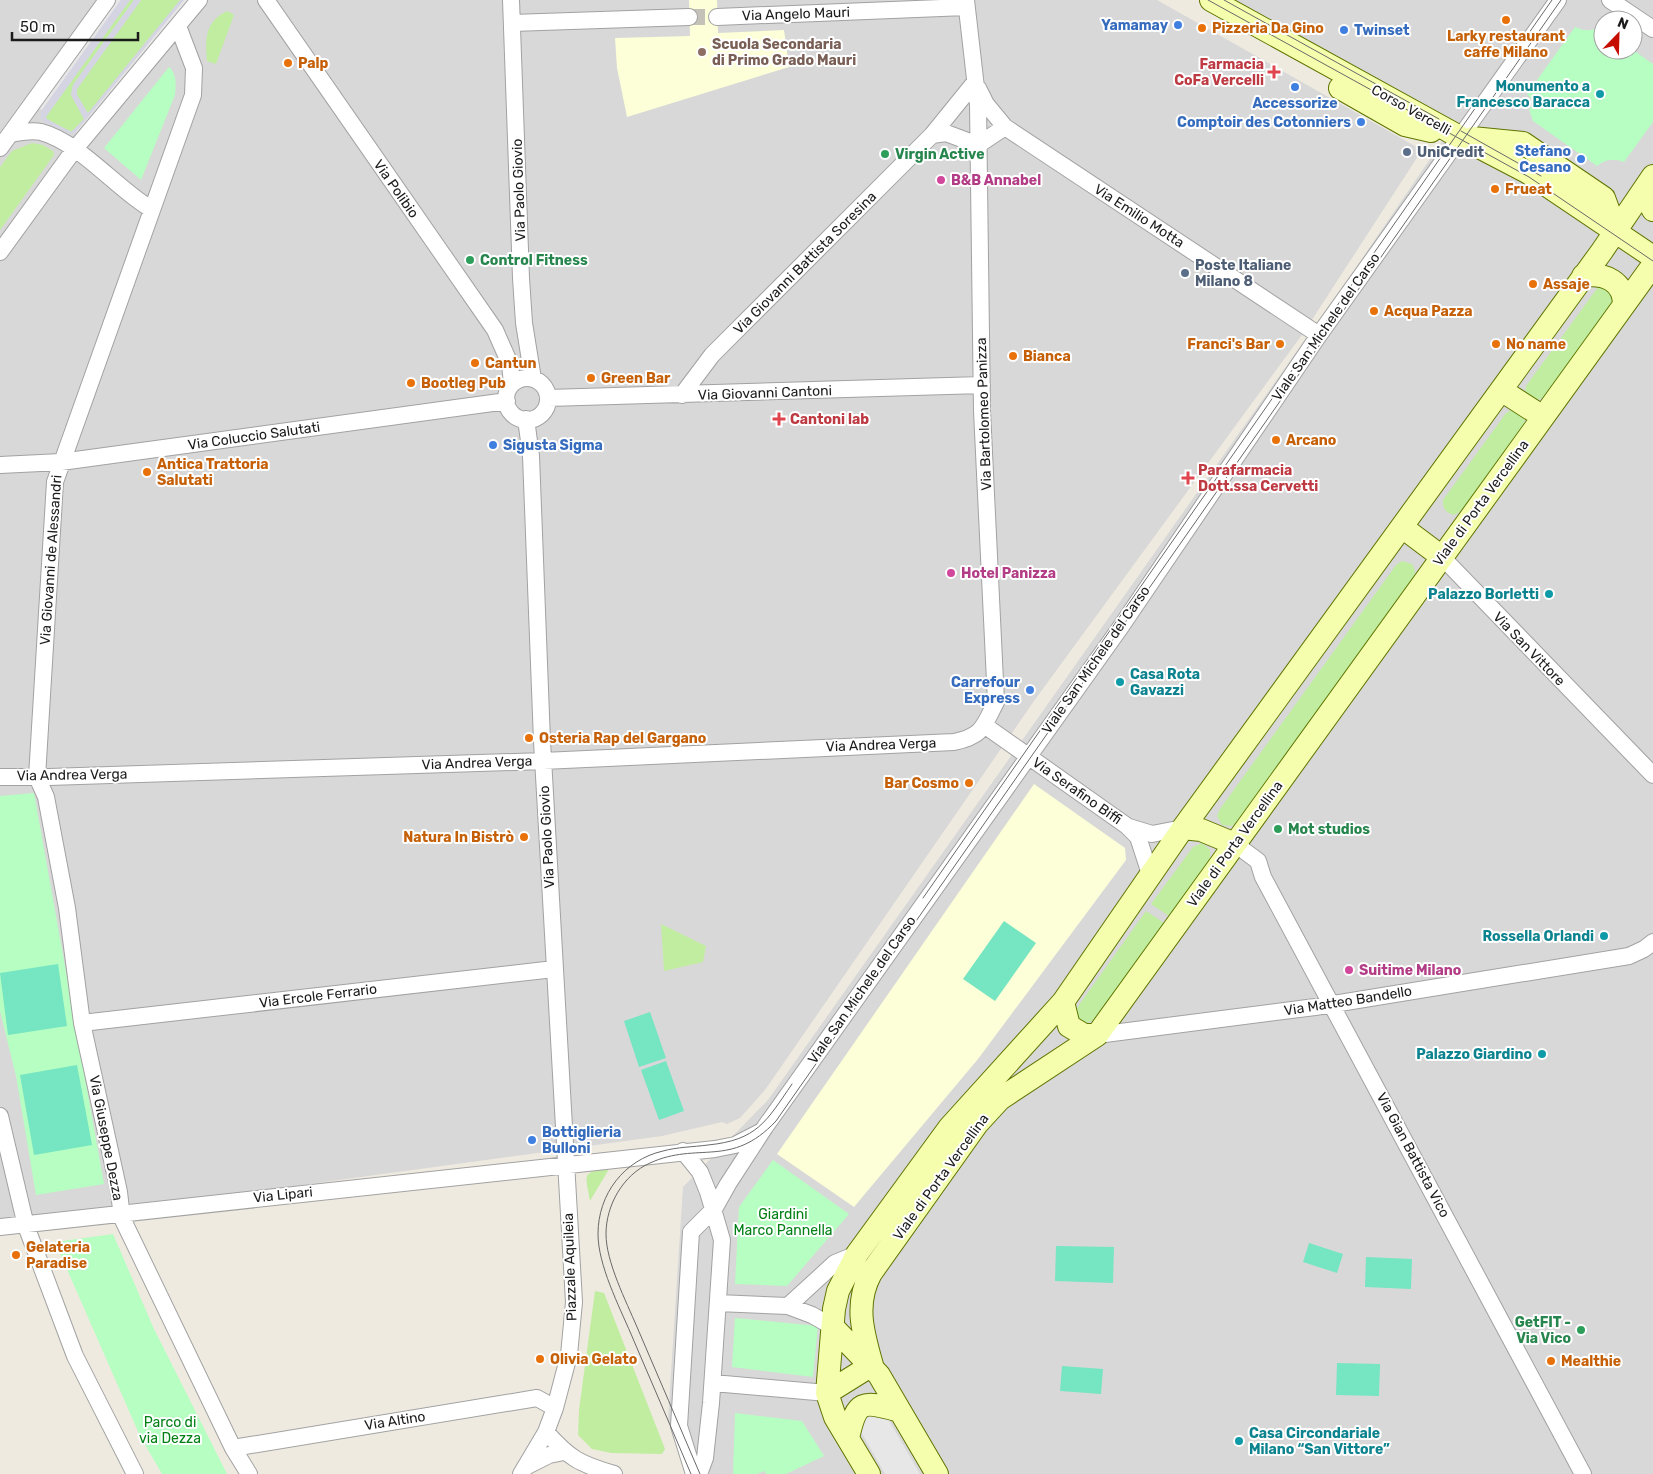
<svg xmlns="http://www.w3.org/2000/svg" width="1653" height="1474" viewBox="0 0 1653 1474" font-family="Rubik,sans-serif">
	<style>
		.residential { fill: #d9d8d8; fill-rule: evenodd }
		.education { fill: #fcffd7 }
		.grass { fill: #c0eda0 }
		.park { fill: #b6fec1 }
		.pitch { fill: #75e5c2 }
		.parking { fill: #e7e7e7 }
		.plaza { fill: #d5d4e3 }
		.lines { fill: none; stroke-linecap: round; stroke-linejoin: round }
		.street-tunnel { stroke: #c4c1b8; stroke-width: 16; stroke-dasharray: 16 8; stroke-linecap: butt }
		.street-casing { stroke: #a2a2a2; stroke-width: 18 }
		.secondary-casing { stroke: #5f7400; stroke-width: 24 }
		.street { stroke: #fff; stroke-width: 16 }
		.secondary { stroke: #f4fead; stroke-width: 22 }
		.tram { stroke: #696969; stroke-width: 1 }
		.food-dot { fill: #e8710a; stroke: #fff; stroke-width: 2 }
		.shop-dot { fill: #3f7fe0; stroke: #fff; stroke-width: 2 }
		.education-dot { fill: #8d6e63; stroke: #fff; stroke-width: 2 }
		.health-dot { fill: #e0444e; stroke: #fff; stroke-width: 2 }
		.culture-dot { fill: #0f9aa8; stroke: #fff; stroke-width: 2 }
		.service-dot { fill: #5c6f8a; stroke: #fff; stroke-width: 2 }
		.leisure-dot { fill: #2e9e5b; stroke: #fff; stroke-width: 2 }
		.hotel-dot { fill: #d1479c; stroke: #fff; stroke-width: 2 }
		.labels { text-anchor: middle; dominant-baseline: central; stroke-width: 4; stroke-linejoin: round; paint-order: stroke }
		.street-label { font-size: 14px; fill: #1b1b1b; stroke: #fff }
		.shop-label { font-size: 14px; font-weight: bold; fill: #366cbe; stroke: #fff; text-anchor: end }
		.food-label { font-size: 14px; font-weight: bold; fill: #c56008; stroke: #fff; text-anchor: start }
		.education-label { font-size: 14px; font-weight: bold; fill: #785e54; stroke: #fff; text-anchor: start }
		.health-label { font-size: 14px; font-weight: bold; fill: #be3a42; stroke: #fff; text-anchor: start }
		.culture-label { font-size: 14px; font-weight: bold; fill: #0d838f; stroke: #fff; text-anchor: end }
		.service-label { font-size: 14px; font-weight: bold; fill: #4e5e75; stroke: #fff; text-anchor: start }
		.leisure-label { font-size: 14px; font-weight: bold; fill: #27864d; stroke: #fff; text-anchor: start }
		.hotel-label { font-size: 14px; font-weight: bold; fill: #b23c85; stroke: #fff; text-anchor: start }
		.park-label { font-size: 14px; fill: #028016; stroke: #fff }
	</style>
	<rect width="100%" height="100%" fill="#eeeadf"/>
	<path class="residential" d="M0 0H1157L1422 150 1304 332 1034 701 765 1090 740 1118 727 1124 722 1122 662 1136 125 1209 0 1222Z
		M1214 0H1653V174L1617 226ZM1603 20H1633V50H1603Z
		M1447 134 1653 259V1474H687L668 1419 683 1187 768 1100 1355 269Z
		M1653 178V255L1617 230Z"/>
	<path class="education" d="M689 0H717L718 33 784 30 789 67 627 117 617 68 615 38 690 36Z
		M1034 784 1125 848 1126 860 978 1059 854 1207 777 1154Z"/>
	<path class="grass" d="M130 0H134L73 85 71 95 84 119 72 132 46 119V115Z
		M141 0H181L88 114 77 95V89Z
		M227 11 234 15 216 64 207 61C205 39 205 22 227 11Z
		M32 143 43 145 53 151 54 155 0 230V167L12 151Z
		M1601 283 1616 297 1545 396 1536 401 1525 393 1526 386Z
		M1513 409 1525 418 1524 425 1463 510 1454 515C1446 513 1442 508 1443 500L1506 413Z
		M1402 561 1412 564 1415 571 1414 577 1237 822 1232 826 1222 825 1217 816 1220 809 1396 565Z
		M1202 843 1210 850V860L1169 916 1151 904 1193 847Z
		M1146 911 1164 923 1094 1020 1087 1023 1080 1021 1076 1011 1079 1005Z
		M661 924 706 946 703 962 664 971Z
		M609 1169 590 1201C586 1176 580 1171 609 1169Z
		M595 1291 604 1293 665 1449 662 1454 611 1453 592 1449 578 1435 579 1410Z"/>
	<path class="park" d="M1600 26 1603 29V50H1633L1653 64V122L1624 162C1613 158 1605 159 1597 166L1533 121 1529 109 1535 103 1527 94 1575 27C1584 31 1591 32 1600 26Z
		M169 67C177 74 176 85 175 95L141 180 104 148Z
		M34 793 104 1184 36 1195 16 1076 0 1011V796Z
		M773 1160 849 1214 787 1286 735 1284 739 1207Z
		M113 1234 154 1329 227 1474H162L140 1436 55 1242Z
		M735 1318 818 1326 813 1377 732 1367Z
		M735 1413 802 1421 824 1456 786 1474H766L764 1471 757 1474H733Z"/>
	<path class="pitch" d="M1004 921 1036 943 995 1001 963 979Z
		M58 964 67 1026 8 1035 0 973Z
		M650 1012 666 1058 639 1067 624 1021Z
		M666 1061 684 1111 659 1120 641 1070Z
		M77 1065 92 1145 34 1155 20 1075Z
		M1309 1243 1343 1254 1337 1273 1303 1262Z
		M1056 1246 1114 1247 1113 1283 1055 1281Z
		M1366 1257 1412 1259 1411 1289 1365 1287Z
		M1337 1363 1380 1364 1379 1396 1336 1395Z
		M1062 1366 1103 1369 1101 1394 1060 1391Z"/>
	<path class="parking" d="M115 0H121L42 110 37 107Z
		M184 0H191L79 137 75 133Z
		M867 1414 888 1419 920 1474H885L860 1430Z"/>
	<path class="plaza" d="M121 0H130L46 117 47 119 71 132 84 119 71 95 73 85 134 0H141L77 89V95L88 113 180 0H184L75 133 70 134 43 121 40 116 42 110Z"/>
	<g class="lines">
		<path class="street-tunnel" d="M689 17H717"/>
		<defs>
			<path id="street" d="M266 0 495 330 510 364 512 384
				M511 0 521 278 524 323 533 379
				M1610 0 1653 29
				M717 17 966 7
				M512 23 689 17
				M178 26 194 68 193 95 55 482 37 777 46 797 67 908 82 1023 119 1192 122 1218 233 1448 249 1474
				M978 88 986 104 1005 127 1319 335
				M10 134C20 132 31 130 41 132 79 142 117 189 151 209
				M932 135 946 133 978 145
				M978 145 1005 127
				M0 148 107 0
				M0 252 74 150 199 0
				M506 399a21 21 0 1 1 42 0a21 21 0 1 1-42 0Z
				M682 395 712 355 932 135 975 82
				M548 398 982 385
				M0 465 61 462 507 401
				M1442 557 1653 775
				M984 725 1127 826 1138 837 1150 874
				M0 777H49L543 761 954 742C983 736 983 727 996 702L982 411 978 105 966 0
				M1129 827 1152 834 1183 828
				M1235 844 1258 861 1263 877 1583 1474
				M82 1023 554 969
				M1097 1035 1315 1007 1629 956 1644 949 1653 942
				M0 1116 26 1226 34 1247 75 1356 135 1474
				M683 1151 700 1172 708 1192 722 1240 711 1403 705 1458 699 1474
				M0 1227 715 1149 735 1145 762 1131
				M718 1303 788 1306 812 1315 833 1327
				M788 1306 835 1263 857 1254
				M713 1383 827 1393
				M546 1432C570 1459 580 1464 614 1474
				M233 1448 537 1398 555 1408
				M527 1466 549 1455 564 1452
				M521 1474 546 1432 555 1408 569 1355 574 1302 542 741 531 456 526 419
				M694 1474 679 1426 691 1232 714 1209 728 1184 765 1127 1120 628 1319 335 1558 0"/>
			<path id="secondary" d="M1211 0 1456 135 1527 172 1653 257
				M1340 88 1405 125 1431 131
				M1472 138 1523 143 1604 198 1616 231
				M1646 186 1647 198 1653 210
				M1583 276C1605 273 1624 281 1624 305
				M1501 390 1543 417
				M1402 527 1442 557
				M1183 828 1201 830 1235 844
				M1063 1002 1069 1026 1084 1035H1097
				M833 1327 879 1375 937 1474
				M872 1365C863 1333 854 1304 871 1273L977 1124 1000 1099 1097 1035 1653 265
				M827 1393 872 1365
				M848 1438C857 1398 863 1401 900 1411
				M869 1474 835 1417 827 1393 834 1309 838 1291 857 1254 949 1128 1063 1002 1183 828 1602 251 1653 176"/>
		</defs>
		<use href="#street" class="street-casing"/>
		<use href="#secondary" class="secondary-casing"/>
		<use href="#street" class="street"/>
		<use href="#secondary" class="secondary"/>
		<path class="tram" d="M1208 0 1529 177 1653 261
			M1224 0 1439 119
			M1524 40 1552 0
			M1461 131 1541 176
			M923 898 1476 107
			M691 1474C671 1427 651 1381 631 1334 619 1306 598 1265 598 1234 598 1194 624 1160 663 1151 677 1147 693 1147 708 1145 757 1140 766 1122 792 1084
			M700 1474C679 1425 658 1376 637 1327 626 1301 606 1262 606 1234 606 1205 623 1175 650 1163 698 1141 731 1169 776 1121L1561 0"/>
	</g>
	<g class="food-dot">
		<circle cx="1506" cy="20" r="5"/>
		<circle cx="1202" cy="28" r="5"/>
		<circle cx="288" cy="63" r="5"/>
		<circle cx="1495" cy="189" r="5"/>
		<circle cx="1533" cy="284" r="5"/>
		<circle cx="1374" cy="311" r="5"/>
		<circle cx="1280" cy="344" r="5"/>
		<circle cx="1496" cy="344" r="5"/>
		<circle cx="1013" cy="356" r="5"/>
		<circle cx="475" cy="363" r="5"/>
		<circle cx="591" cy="378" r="5"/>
		<circle cx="411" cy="383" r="5"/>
		<circle cx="1276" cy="440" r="5"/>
		<circle cx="147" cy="472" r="5"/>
		<circle cx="529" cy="738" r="5"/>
		<circle cx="969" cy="783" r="5"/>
		<circle cx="524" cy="837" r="5"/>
		<circle cx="16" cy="1255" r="5"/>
		<circle cx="540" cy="1359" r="5"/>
		<circle cx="1551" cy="1361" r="5"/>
	</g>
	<g class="shop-dot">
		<circle cx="1178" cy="25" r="5"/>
		<circle cx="1344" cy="30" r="5"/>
		<circle cx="1295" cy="87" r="5"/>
		<circle cx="1361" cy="122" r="5"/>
		<circle cx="1581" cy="159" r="5"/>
		<circle cx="493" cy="445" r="5"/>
		<circle cx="1030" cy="690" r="5"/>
		<circle cx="532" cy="1140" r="5"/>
	</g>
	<circle class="education-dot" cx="702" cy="52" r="5"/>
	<g class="health-dot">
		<path d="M1271.5 64.5h5v5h5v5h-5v5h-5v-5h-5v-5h5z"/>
		<path d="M776.5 411.5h5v5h5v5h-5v5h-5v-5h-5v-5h5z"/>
		<path d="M1185.5 470.5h5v5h5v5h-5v5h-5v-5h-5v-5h5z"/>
	</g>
	<g class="culture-dot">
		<circle cx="1600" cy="94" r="5"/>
		<circle cx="1549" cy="594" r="5"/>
		<circle cx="1120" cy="682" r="5"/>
		<circle cx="1604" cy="936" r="5"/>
		<circle cx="1542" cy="1054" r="5"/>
		<circle cx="1239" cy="1441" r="5"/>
	</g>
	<g class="service-dot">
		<circle cx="1407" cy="152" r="5"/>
		<circle cx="1185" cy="273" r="5"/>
	</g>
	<g class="leisure-dot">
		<circle cx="885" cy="154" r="5"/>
		<circle cx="470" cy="260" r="5"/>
		<circle cx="1278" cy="829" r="5"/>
		<circle cx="1581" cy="1330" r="5"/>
	</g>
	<g class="hotel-dot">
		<circle cx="941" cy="180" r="5"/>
		<circle cx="951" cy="573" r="5"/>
		<circle cx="1349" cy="970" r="5"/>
	</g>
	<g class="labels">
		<g class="street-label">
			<text transform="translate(796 14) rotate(-2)">Via Angelo Mauri</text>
			<text transform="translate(1411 110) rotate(29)">Corso Vercelli</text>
			<text transform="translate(396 189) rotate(55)">Via Polibio</text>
			<text transform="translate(519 190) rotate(-92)">Via Paolo Giovio</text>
			<text transform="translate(1139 216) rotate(33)">Via Emilio Motta</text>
			<text transform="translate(805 263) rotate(-45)">Via Giovanni Battista Soresina</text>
			<text transform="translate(1326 327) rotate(-55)">Viale San Michele del Carso</text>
			<text transform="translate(765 393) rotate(-2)">Via Giovanni Cantoni</text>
			<text transform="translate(984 414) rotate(-92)">Via Bartolomeo Panizza</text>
			<text transform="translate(254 436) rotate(-8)">Via Coluccio Salutati</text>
			<text transform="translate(1481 503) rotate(-54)">Viale di Porta Vercellina</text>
			<text transform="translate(51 560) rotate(-86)">Via Giovanni de Alessandri</text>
			<text transform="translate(1529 649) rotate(46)">Via San Vittore</text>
			<text transform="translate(1096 660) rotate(-55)">Viale San Michele del Carso</text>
			<text transform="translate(881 745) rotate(-2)">Via Andrea Verga</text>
			<text transform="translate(477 763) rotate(-2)">Via Andrea Verga</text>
			<text transform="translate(72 775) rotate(-1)">Via Andrea Verga</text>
			<text transform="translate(1077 791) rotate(35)">Via Serafino Biffi</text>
			<text transform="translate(547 837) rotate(-93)">Via Paolo Giovio</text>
			<text transform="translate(1235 844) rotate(-54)">Viale di Porta Vercellina</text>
			<text transform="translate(862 990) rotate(-55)">Viale San Michele del Carso</text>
			<text transform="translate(318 996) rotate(-7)">Via Ercole Ferrario</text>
			<text transform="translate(1348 1001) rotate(-9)">Via Matteo Bandello</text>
			<text transform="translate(106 1138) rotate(79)">Via Giuseppe Dezza</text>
			<text transform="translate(1413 1155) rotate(62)">Via Gian Battista Vico</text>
			<text transform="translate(941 1177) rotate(-54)">Viale di Porta Vercellina</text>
			<text transform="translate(283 1195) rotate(-6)">Via Lipari</text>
			<text transform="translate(570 1267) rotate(-92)">Piazzale Aquileia</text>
			<text transform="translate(395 1421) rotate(-9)">Via Altino</text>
		</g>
		<g class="shop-label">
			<text x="1168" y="25">Yamamay</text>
			<text x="1354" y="30" text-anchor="start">Twinset</text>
			<text x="1295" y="103" text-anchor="middle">Accessorize</text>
			<text x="1351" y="122">Comptoir des Cotonniers</text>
			<text x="1571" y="151">Stefano<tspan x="1571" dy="16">Cesano</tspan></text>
			<text x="503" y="445" text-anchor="start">Sigusta Sigma</text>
			<text x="1020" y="682">Carrefour<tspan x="1020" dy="16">Express</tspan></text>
			<text x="542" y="1132" text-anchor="start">Bottiglieria<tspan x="542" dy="16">Bulloni</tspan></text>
		</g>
		<g class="food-label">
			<text x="1212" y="28">Pizzeria Da Gino</text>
			<text x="1506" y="36" text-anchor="middle">Larky restaurant<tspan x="1506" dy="16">caffe Milano</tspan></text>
			<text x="298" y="63">Palp</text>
			<text x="1505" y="189">Frueat</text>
			<text x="1543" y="284">Assaje</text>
			<text x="1384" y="311">Acqua Pazza</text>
			<text x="1270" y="344" text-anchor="end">Franci's Bar</text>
			<text x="1506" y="344">No name</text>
			<text x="1023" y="356">Bianca</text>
			<text x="485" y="363">Cantun</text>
			<text x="601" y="378">Green Bar</text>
			<text x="421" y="383">Bootleg Pub</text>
			<text x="1286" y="440">Arcano</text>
			<text x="157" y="464">Antica Trattoria<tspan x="157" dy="16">Salutati</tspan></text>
			<text x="539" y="738">Osteria Rap del Gargano</text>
			<text x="959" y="783" text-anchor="end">Bar Cosmo</text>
			<text x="514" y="837" text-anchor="end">Natura In Bistrò</text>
			<text x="26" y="1247">Gelateria<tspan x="26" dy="16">Paradise</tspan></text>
			<text x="550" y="1359">Olivia Gelato</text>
			<text x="1561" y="1361">Mealthie</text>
		</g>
		<g class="education-label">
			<text x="712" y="44">Scuola Secondaria<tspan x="712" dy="16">di Primo Grado Mauri</tspan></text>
		</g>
		<g class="health-label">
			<text x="1264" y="64" text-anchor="end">Farmacia<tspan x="1264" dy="16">CoFa Vercelli</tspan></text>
			<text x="790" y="419">Cantoni lab</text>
			<text x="1198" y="470">Parafarmacia<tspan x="1198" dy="16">Dott.ssa Cervetti</tspan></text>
		</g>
		<g class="culture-label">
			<text x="1590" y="86">Monumento a<tspan x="1590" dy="16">Francesco Baracca</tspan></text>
			<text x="1539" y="594">Palazzo Borletti</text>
			<text x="1130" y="674" text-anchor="start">Casa Rota<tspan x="1130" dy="16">Gavazzi</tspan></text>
			<text x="1594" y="936">Rossella Orlandi</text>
			<text x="1532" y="1054">Palazzo Giardino</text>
			<text x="1249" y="1433" text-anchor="start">Casa Circondariale<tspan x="1249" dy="16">Milano “San Vittore”</tspan></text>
		</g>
		<g class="service-label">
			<text x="1417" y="152">UniCredit</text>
			<text x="1195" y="265">Poste Italiane<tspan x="1195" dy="16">Milano 8</tspan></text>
		</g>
		<g class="leisure-label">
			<text x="895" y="154">Virgin Active</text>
			<text x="480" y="260">Control Fitness</text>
			<text x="1288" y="829">Mot studios</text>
			<text x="1571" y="1322" text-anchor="end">GetFIT -<tspan x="1571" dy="16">Via Vico</tspan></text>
		</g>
		<g class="hotel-label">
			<text x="951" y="180">B&amp;B Annabel</text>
			<text x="961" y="573">Hotel Panizza</text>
			<text x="1359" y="970">Suitime Milano</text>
		</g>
		<g class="park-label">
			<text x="783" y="1214">Giardini<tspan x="783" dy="16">Marco Pannella</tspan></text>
			<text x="170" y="1422">Parco di<tspan x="170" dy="16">via Dezza</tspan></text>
		</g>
	</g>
	<g transform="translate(1618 35) rotate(23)"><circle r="24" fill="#ffffff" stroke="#a4a4a4"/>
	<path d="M0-4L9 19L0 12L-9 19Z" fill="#c60e00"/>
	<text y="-8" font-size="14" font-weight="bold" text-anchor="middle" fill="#1b1b1b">N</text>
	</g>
	<path d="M12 32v8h126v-8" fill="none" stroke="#1b1b1b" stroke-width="2.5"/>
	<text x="20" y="32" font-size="15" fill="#1b1b1b" stroke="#ffffff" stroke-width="4" paint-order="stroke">50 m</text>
</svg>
